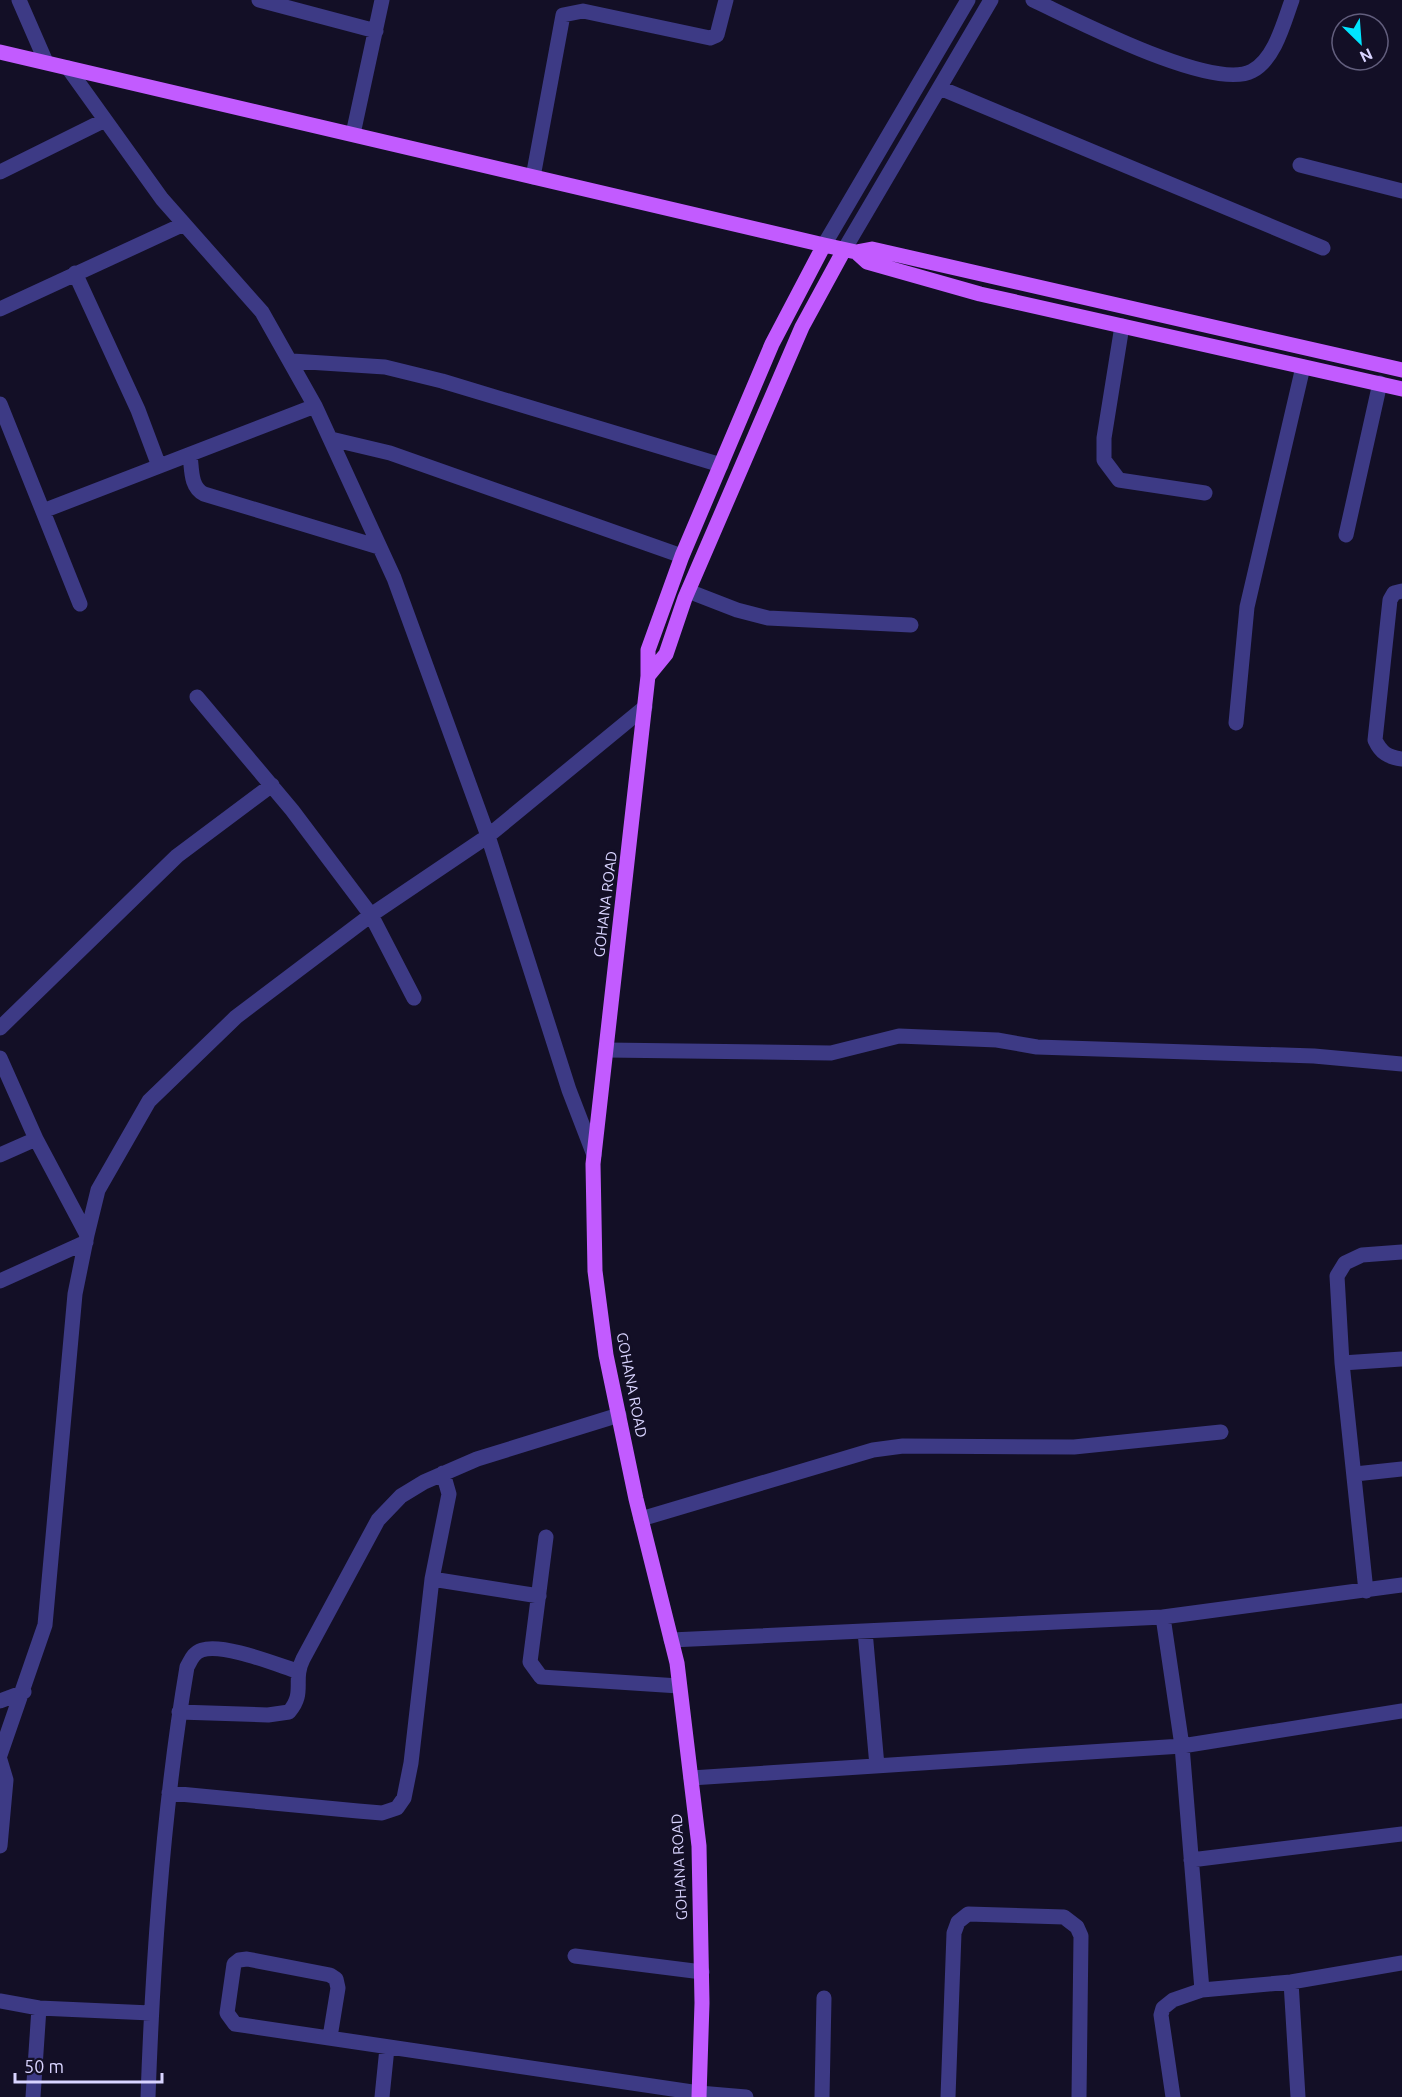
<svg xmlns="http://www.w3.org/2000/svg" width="1402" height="2097" viewBox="0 0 1402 2097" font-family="Ubuntu,sans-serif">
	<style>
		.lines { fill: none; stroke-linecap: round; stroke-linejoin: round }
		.minor { stroke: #3d3a85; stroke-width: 15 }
		.major { stroke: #c25bff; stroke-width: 15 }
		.labels { text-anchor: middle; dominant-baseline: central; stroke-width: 5; stroke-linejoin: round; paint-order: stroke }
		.street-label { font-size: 15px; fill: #d9d4ff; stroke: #130f26 }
	</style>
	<rect width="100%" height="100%" fill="#130f26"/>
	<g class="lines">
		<path class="minor" d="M19 0 46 62
			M259 0 376 31
			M1033 0C1074 19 1213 92 1252 71 1275 59 1284 22 1292 0
			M68 68 162 199 262 312 315 406 394 578 488 836 569 1090 594 1155
			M940 88 1323 248
			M353 134 382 0
			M1300 165 1402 191
			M0 172 105 120
			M533 177 563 15 583 11 710 38 717 35 726 0
			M824 245 968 0
			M844 250 991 0
			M75 273 138 410 159 466
			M0 309 184 224
			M1122 326 1104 438V460L1119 480 1205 493
			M292 361 385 367 442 381 721 465
			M0 404 80 604
			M331 439 390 453 682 556
			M190 455C192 469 190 487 204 494L379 547
			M43 511 315 406
			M1346 535 1380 383
			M688 591 737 610 768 618 911 625
			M1402 591 1394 593 1390 600 1375 740C1381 753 1388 757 1402 759
			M197 697 292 810 371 915 414 998
			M1236 723 1247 607 1303 367
			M0 1028 177 856 272 785
			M606 1050 831 1053 899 1036 997 1040 1037 1047 1314 1056 1402 1064
			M0 1058 36 1139 87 1235
			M0 1155 36 1139
			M0 1281 86 1242
			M1342 1363 1402 1359
			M1355 1474 1402 1469
			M641 1519 873 1450 903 1446 1074 1447 1221 1432
			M546 1537 530 1662 541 1677 679 1686
			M432 1579 539 1596
			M1366 1591 1342 1363 1337 1276 1345 1263 1362 1255 1402 1252
			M1163 1617 1182 1746 1202 1990
			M865 1631 877 1766
			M671 1640 1163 1617 1402 1585
			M0 1701 24 1692
			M179 1712 268 1715 289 1712C306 1692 292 1681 303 1659L378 1520 401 1496 424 1482 477 1459 619 1415
			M0 1755 45 1625 75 1294 87 1235 98 1190 149 1101 236 1017 371 915 488 836 645 707
			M0 1760 6 1780 0 1846
			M691 1778 1182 1746 1402 1711
			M169 1793 358 1811 382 1813 397 1808 404 1798 411 1763 432 1579 449 1494 443 1473
			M1191 1860 1402 1834
			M575 1956 702 1972
			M1291 1982 1298 2097
			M0 2001 39 2008 151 2013
			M330 2037 338 1988 336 1979 330 1975 247 1959 239 1960 234 1964 227 2013 235 2024 699 2093 746 2097
			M33 2097 39 2008
			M148 2097C153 1954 163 1808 187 1667 191 1660 193 1653 202 1650 223 1643 275 1664 297 1671
			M382 2097 387 2048
			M822 2097 824 1998
			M948 2097 954 1933 958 1922 968 1914 1064 1917 1077 1927 1081 1936 1079 2097
			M1173 2097 1161 2015 1163 2008 1173 2000 1202 1990 1291 1982 1402 1963"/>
		<path class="major" d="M0 52 824 245 856 252 872 249 1402 370
			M856 252 867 262 980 294 1402 389
			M648 676 666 654 685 598 802 327 844 250
			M699 2097 702 2003 699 1846 677 1663 636 1499 606 1355 595 1271 593 1164 648 676V650L682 556 772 344 824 245"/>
	</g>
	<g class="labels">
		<g class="street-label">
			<text transform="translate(605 904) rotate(-83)">GOHANA ROAD</text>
			<text transform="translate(632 1385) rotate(79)">GOHANA ROAD</text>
			<text transform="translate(679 1867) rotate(-93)">GOHANA ROAD</text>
		</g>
	</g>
	<g transform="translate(1360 42) rotate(155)"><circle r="28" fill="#130f26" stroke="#625e7d" stroke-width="1.5"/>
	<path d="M0-4.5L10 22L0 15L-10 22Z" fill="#00e5ff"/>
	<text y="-9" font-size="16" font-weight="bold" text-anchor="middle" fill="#d9d4ff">N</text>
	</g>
	<path d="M15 2073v9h147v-9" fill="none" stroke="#d9d4ff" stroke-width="3"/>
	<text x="24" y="2073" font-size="18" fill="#d9d4ff" stroke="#130f26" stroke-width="4.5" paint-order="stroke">50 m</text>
</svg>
